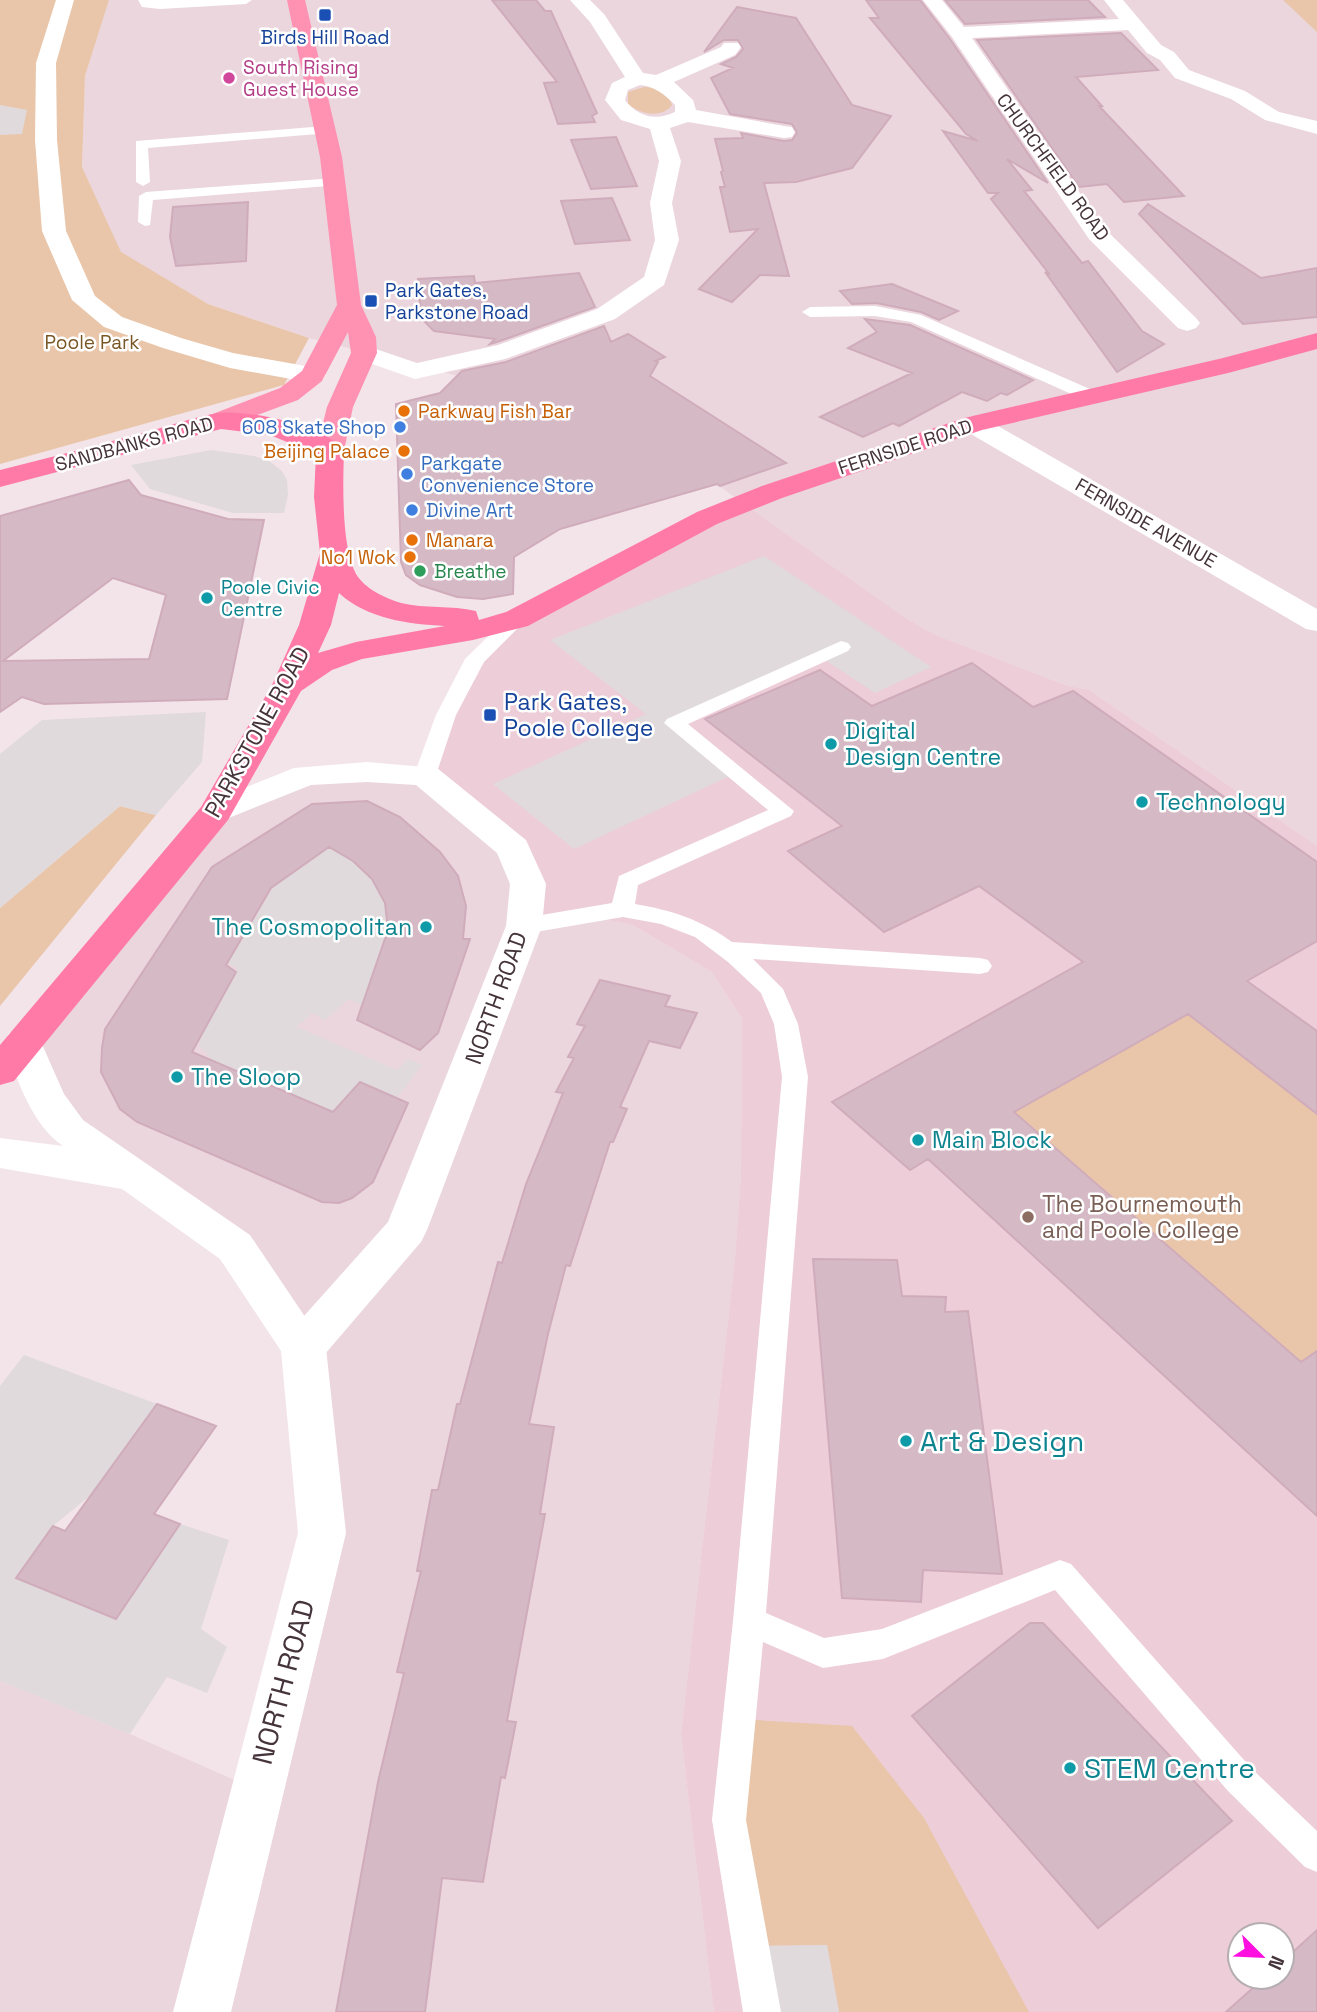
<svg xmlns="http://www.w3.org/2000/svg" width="1317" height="2012" viewBox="0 0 1317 2012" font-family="'Space Grotesk',sans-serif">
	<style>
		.residential { fill: #ebd6dd }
		.education { fill: #edcdd7; fill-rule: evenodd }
		.green { fill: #e9c6aa }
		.parking { fill: #e0dadc }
		.building { fill: #d5b9c5; stroke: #d0acbb; stroke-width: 2; fill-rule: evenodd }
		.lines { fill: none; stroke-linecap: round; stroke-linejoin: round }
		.service { fill: #fff; fill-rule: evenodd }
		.minor { fill: #fff; fill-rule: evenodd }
		.tertiary { fill: #fff; fill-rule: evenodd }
		.primary { fill: #ff91b3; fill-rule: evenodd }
		.trunk { fill: #ff7aa6; fill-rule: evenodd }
		.transit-dot { fill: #1a4fb4; stroke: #fff; stroke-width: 2.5 }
		.hotel-dot { fill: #d1479c; stroke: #fff; stroke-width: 2.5 }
		.food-dot { fill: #e8710a; stroke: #fff; stroke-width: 2.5 }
		.shop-dot { fill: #3f7fe0; stroke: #fff; stroke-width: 2.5 }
		.leisure-dot { fill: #2e9e5b; stroke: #fff; stroke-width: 2.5 }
		.culture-dot { fill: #0f9aa8; stroke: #fff; stroke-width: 2.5 }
		.education-dot { fill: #8d6e63; stroke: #fff; stroke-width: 2.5 }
		.labels { text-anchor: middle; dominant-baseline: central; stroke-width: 5; stroke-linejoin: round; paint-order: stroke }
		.far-transit-label { font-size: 19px; fill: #164399; stroke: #fff }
		.far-hotel-label { font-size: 19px; fill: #b23c85; stroke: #fff; text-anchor: start }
		.far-street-label { font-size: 19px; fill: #45343b; stroke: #fff }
		.far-park-label { font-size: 19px; fill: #795725; stroke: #fff }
		.far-food-label { font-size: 19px; fill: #c56008; stroke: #fff; text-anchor: start }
		.far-shop-label { font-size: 19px; fill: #366cbe; stroke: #fff; text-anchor: start }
		.far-leisure-label { font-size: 19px; fill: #27864d; stroke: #fff; text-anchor: start }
		.far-culture-label { font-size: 19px; fill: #0d838f; stroke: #fff; text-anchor: start }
		.transit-label { font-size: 23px; fill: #164399; stroke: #fff; text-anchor: start }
		.culture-label { font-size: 23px; fill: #0d838f; stroke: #fff; text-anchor: start }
		.street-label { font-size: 23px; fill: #45343b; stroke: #fff }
		.education-label { font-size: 23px; fill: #785e54; stroke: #fff; text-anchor: start }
		.near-culture-label { font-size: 28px; fill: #0d838f; stroke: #fff; text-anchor: start }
		.near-street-label { font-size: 28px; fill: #45343b; stroke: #fff }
	</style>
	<rect width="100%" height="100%" fill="#f3e4e9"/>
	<path class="residential" d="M109 0H1317V846L1089 690 1068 686 933 634 904 617 623 418 309 338 208 304 121 253 82 167 85 76Z
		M306 775H425L580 914 633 925 712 972 742 1019 741 1174 735 1259 681 1735 714 2012H0V1681L130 1734 255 1789 322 1533 303 1348 235 1247 69 1130 23 1043 216 812Z"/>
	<path class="education" d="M743 503 904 617 933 634 1068 686 1089 690 1317 846V2012H714L681 1735 735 1259 741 1174 742 1019 712 972 633 925 580 914 524 926 528 884 425 775 475 659 517 619ZM1240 1935H1282V1977H1240Z"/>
	<path class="green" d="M0 0H109L85 76 82 167 121 252 208 304 309 338 284 385 0 464Z
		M1283 0H1317V32Z
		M644 87C655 87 669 94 672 105 661 119 640 114 628 104V92Z
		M120 806 156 815 0 1006V908Z
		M1188 1014 1317 1114V1351L1301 1362 1014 1112Z
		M740 1719 852 1726 924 1818 1029 2012H839L827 1945 751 1946Z"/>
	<path class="parking" d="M0 105 27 110 22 134 0 135Z
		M211 450 254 456 269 461 282 471 287 480 288 495 284 513H233L150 489 131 465Z
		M764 556 931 667 875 693 825 660 675 723 736 773 574 849 493 784 646 714 550 640Z
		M206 712 202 762 156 815 120 806 0 908V754L42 720Z
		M329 847 353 861 372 879 385 903 388 930 362 1005 349 999 325 1020 312 1013 297 1027 397 1070 408 1059 422 1065 397 1098 333 1112 213 1061 199 1045 202 1033 238 969 224 960 237 948 274 885Z
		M24 1355 157 1404 92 1494 53 1526 17 1578 116 1619 180 1524 229 1540 201 1629 227 1647 207 1693 167 1677 130 1734 0 1681V1386Z
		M827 1945 839 2012H766L758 1946Z"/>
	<path class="building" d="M492 0H536L545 11H551L597 113 592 116 595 122 558 124 544 83 557 82Z
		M866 0H920L950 39 1048 183 1007 159 1032 190 1024 191 1082 263 1088 261 1142 331 1164 344 1117 372 1045 272 1050 275 991 199 998 193H988L943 131 978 141 966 134 870 18H879Z
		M945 0H1088L1105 17 965 24Z
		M737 7 796 18 852 105 891 116 852 168 796 182 764 183 789 276 760 275 732 302 699 289 758 229 730 232 720 187H725L721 172 723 171 715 139 743 138 741 133 784 141 792 140 797 133 792 124 730 114 711 78 733 68 721 64 736 57 743 49 738 40H724L704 52Z
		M1121 33 1158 70 1076 77 1102 106H1099L1184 196 1124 202 1107 184 1079 187 977 40Z
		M616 137 637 186 591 189 571 140Z
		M612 198 630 240 575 244 561 201Z
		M248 202 246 261 176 266 170 237 173 207Z
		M1148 204 1261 278 1317 268V317L1243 324 1139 214Z
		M579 273 595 307 497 342 490 344 495 339 434 331 421 318 418 279 474 276 475 283Z
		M892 284 958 311 939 320 921 312 876 303 852 304 840 291Z
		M865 319 910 325 1033 380 1007 395 1001 393 987 401 962 392 899 426 893 423 863 437 820 417 912 373 848 348 877 332Z
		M604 326 611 342 628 334 665 357 655 361 658 362 650 376 786 463 720 486 717 484 560 529 514 557 513 594 483 599 457 597 420 585 406 575 401 562 396 404 440 393 462 371 506 362Z
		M129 480 141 495 228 519 264 520 227 699 44 704 22 697 0 712V516ZM113 578 166 595 149 659 3 661Z
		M972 663 1033 707 1073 691 1317 862V941L1247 981 1317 1031V1114L1188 1014 1014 1112 1301 1362 1317 1351V1516L928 1159 910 1170 832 1102 1083 962 979 886 884 932 788 851 842 826 705 719 820 670 872 706Z
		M367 801 400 817 440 852 458 876 466 906 463 939H470L438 1033 420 1050 357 1020 388 930 385 903 372 879 353 861 329 847 271 888 226 965 236 972 192 1052 333 1112 360 1082 408 1103 373 1182 352 1198 339 1203 322 1202 137 1122 120 1109 101 1072 102 1048 105 1029 212 867 312 804Z
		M600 980 670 996 665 1006 697 1013 680 1048 649 1041 620 1107 627 1109 613 1142H610L570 1266 566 1265 548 1334 529 1424 554 1427 540 1514H545L507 1721 516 1722 505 1778 501 1777 483 1882 442 1878 425 2012H336L378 1782 404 1673 397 1672 421 1571H417L432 1490H438L457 1404H460L498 1262 502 1263 526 1184 563 1093 556 1092 574 1058 568 1057 585 1026 577 1024Z
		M813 1259 897 1260 902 1296 946 1297 945 1312 968 1311 1002 1574 923 1570 921 1602 842 1598Z
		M157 1404 216 1426 154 1514 180 1524 116 1619 16 1578 53 1526 65 1531Z
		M1030 1623H1043L1232 1821 1098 1928 912 1716Z
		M1317 1930V2012H1226L1265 1977H1282V1962Z"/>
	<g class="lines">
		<path class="service" d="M138 0H252L246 4 160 9 142 7Z
			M325 126 332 130 330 133 148 148 150 182 143 186 136 182V141Z
			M335 178 340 179V185L153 200 150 225 145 226 138 222 139 196 146 192Z
			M875 306 921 315 1099 393 1101 397 1099 401H1087L911 322 875 316 810 317 802 312 810 307Z
			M517 613 527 619 484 662 456 715 436 775 433 780H417L414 775 436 715 465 659 510 615Z
			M841 641 848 643 851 647 848 651 688 724 794 811 791 816 638 885 635 904C671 910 702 920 732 942L980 958 988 960 992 966 988 972 980 974 753 959 783 989 798 1024 808 1077 766 1613 824 1638 882 1629 1060 1560 1071 1564 1252 1769 1317 1831V1872L1305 1867 1228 1791 1055 1590 883 1659 823 1668 763 1642 746 1820 781 2012H743L712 1820 733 1621 782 1077 774 1024 761 993 728 962 695 937 661 924 623 917 524 934 516 931 512 926 516 921 524 918 612 903 619 876 768 810 664 723 667 719Z"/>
		<path class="minor" d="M56 0H74L56 63 57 140 66 231 95 296 122 317 181 338 233 353 322 369 326 375 322 381 313 383 230 368 163 348 104 327 72 300 42 231 35 140 36 63Z
			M570 0H590L604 14 643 73 656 75 721 47 724 43H738L741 47 735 55 674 82 693 100 696 110 784 126 792 127 795 132 792 137 784 138 688 122 670 128 681 161 672 203 679 240 664 285 615 319 505 359 415 379 355 358 351 353 355 348 364 345 417 363 498 345 597 309 644 277 655 240 650 203 659 161 650 129 621 120 605 100 612 83 625 77 590 22ZM640 85C655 86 665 95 675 105V112C656 121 638 117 625 100L628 90Z
			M923 0H942L964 27 1119 19 1104 0H1123L1161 45 1174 52 1189 70 1245 91 1279 112 1317 121V134L1265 120 1231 99 1175 78 1160 60 1147 53 1128 30 972 38 1105 229 1196 318 1200 323 1196 328 1187 331 1178 328 1089 239 952 37Z
			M974 416 984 418 1317 609V631L1306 629 964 430 960 424 964 418Z
			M367 762 437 768 526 840 546 884 542 926 427 1230 421 1242 319 1361 303 1366 287 1361 280 1348 287 1335 388 1222 506 926 510 884 497 853 416 785 367 782 311 785 216 823 204 820 199 812 204 804 294 768Z"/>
		<path class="tertiary" d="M23 1029 37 1033 64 1094 83 1120 250 1235 326 1348 346 1533 231 2012H173L298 1533 281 1351 220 1259 122 1189 0 1168V1138L63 1146C30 1123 18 1079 3 1043L9 1033Z"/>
		<path class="primary" d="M287 0H305L342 157 361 305 376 337 377 353 353 407 344 451 340 457 330 459 320 457 316 451 327 407 351 353 348 332 322 381 298 400 220 429 210 427 206 421 210 415 280 388 302 371 337 305 320 157Z"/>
		<path class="trunk" d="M1317 333V349L1228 373 982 430 782 498 717 524 528 626 473 640 362 659 332 670 301 691 228 820 14 1081 0 1085V1045L201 807 272 685 299 625 320 553 314 497 316 454 270 435 221 429 0 487V470C49 458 97 445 146 432 169 426 194 417 218 413 247 409 327 426 344 451 343 483 341 546 356 574 365 589 385 598 401 603 425 609 451 605 476 611L479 620 506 612 697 512 762 486 964 418 1223 358ZM339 593C367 619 408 624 445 626L356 642 318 653 331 625Z"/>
	</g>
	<g class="transit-dot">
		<rect x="318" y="8" width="14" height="14" rx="3.5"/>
		<rect x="364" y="294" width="14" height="14" rx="3.5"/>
		<rect x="483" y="708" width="14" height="14" rx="3.5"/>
	</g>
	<circle class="hotel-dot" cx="229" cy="78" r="7"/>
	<g class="food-dot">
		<circle cx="404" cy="411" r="7"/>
		<circle cx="404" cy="451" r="7"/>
		<circle cx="412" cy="540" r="7"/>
		<circle cx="410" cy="557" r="7"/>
	</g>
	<g class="shop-dot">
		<circle cx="400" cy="427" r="7"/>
		<circle cx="407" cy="474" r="7"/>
		<circle cx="412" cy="510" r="7"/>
	</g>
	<circle class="leisure-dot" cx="420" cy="571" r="7"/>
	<g class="culture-dot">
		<circle cx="207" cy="598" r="7"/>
		<circle cx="831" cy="744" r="7"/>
		<circle cx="1142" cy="802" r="7"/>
		<circle cx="426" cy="927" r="7"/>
		<circle cx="177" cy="1077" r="7"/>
		<circle cx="918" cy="1140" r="7"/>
		<circle cx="906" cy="1441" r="7"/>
		<circle cx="1070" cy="1768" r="7"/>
	</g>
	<circle class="education-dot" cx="1028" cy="1217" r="7"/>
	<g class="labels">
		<g class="far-transit-label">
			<text x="325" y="37">Birds Hill Road</text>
			<text x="385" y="290" text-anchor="start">Park Gates,<tspan x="385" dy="22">Parkstone Road</tspan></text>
		</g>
		<g class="far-hotel-label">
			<text x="243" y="67">South Rising<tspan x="243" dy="22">Guest House</tspan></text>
		</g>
		<g class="far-street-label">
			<text transform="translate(1053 167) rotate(54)">CHURCHFIELD ROAD</text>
			<text transform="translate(134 444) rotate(-15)">SANDBANKS ROAD</text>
			<text transform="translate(905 447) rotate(-18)">FERNSIDE ROAD</text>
			<text transform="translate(1146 523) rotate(30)">FERNSIDE AVENUE</text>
		</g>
		<g class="far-park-label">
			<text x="92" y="342">Poole Park</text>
		</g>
		<g class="far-food-label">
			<text x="418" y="411">Parkway Fish Bar</text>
			<text x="390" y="451" text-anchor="end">Beijing Palace</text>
			<text x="426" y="540">Manara</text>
			<text x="396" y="557" text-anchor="end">No1 Wok</text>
		</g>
		<g class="far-shop-label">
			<text x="386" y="427" text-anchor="end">608 Skate Shop</text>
			<text x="421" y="463">Parkgate<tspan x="421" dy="22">Convenience Store</tspan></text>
			<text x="426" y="510">Divine Art</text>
		</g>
		<g class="far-leisure-label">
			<text x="434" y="571">Breathe</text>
		</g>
		<g class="far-culture-label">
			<text x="221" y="587">Poole Civic<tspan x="221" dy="22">Centre</tspan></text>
		</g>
		<g class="transit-label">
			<text x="504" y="702">Park Gates,<tspan x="504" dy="26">Poole College</tspan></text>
		</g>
		<g class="culture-label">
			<text x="845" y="731">Digital<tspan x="845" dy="26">Design Centre</tspan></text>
			<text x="1156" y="802">Technology</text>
			<text x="412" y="927" text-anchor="end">The Cosmopolitan</text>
			<text x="191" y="1077">The Sloop</text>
			<text x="932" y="1140">Main Block</text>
		</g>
		<g class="street-label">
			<text transform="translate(257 732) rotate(-61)">PARKSTONE ROAD</text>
			<text transform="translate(496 998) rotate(-70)">NORTH ROAD</text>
		</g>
		<g class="education-label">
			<text x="1042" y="1204">The Bournemouth<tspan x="1042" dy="26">and Poole College</tspan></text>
		</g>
		<g class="near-culture-label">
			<text x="920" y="1441">Art &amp; Design</text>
			<text x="1084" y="1768">STEM Centre</text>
		</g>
		<g class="near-street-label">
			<text transform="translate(283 1682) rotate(-75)">NORTH ROAD</text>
		</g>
	</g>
	<g transform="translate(1261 1956) rotate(114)"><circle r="33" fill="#ffffff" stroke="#b5aeb1" stroke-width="2"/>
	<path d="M0-5L12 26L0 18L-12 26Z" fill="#ff0fe0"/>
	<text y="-10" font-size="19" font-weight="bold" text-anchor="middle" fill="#45343b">N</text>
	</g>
</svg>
